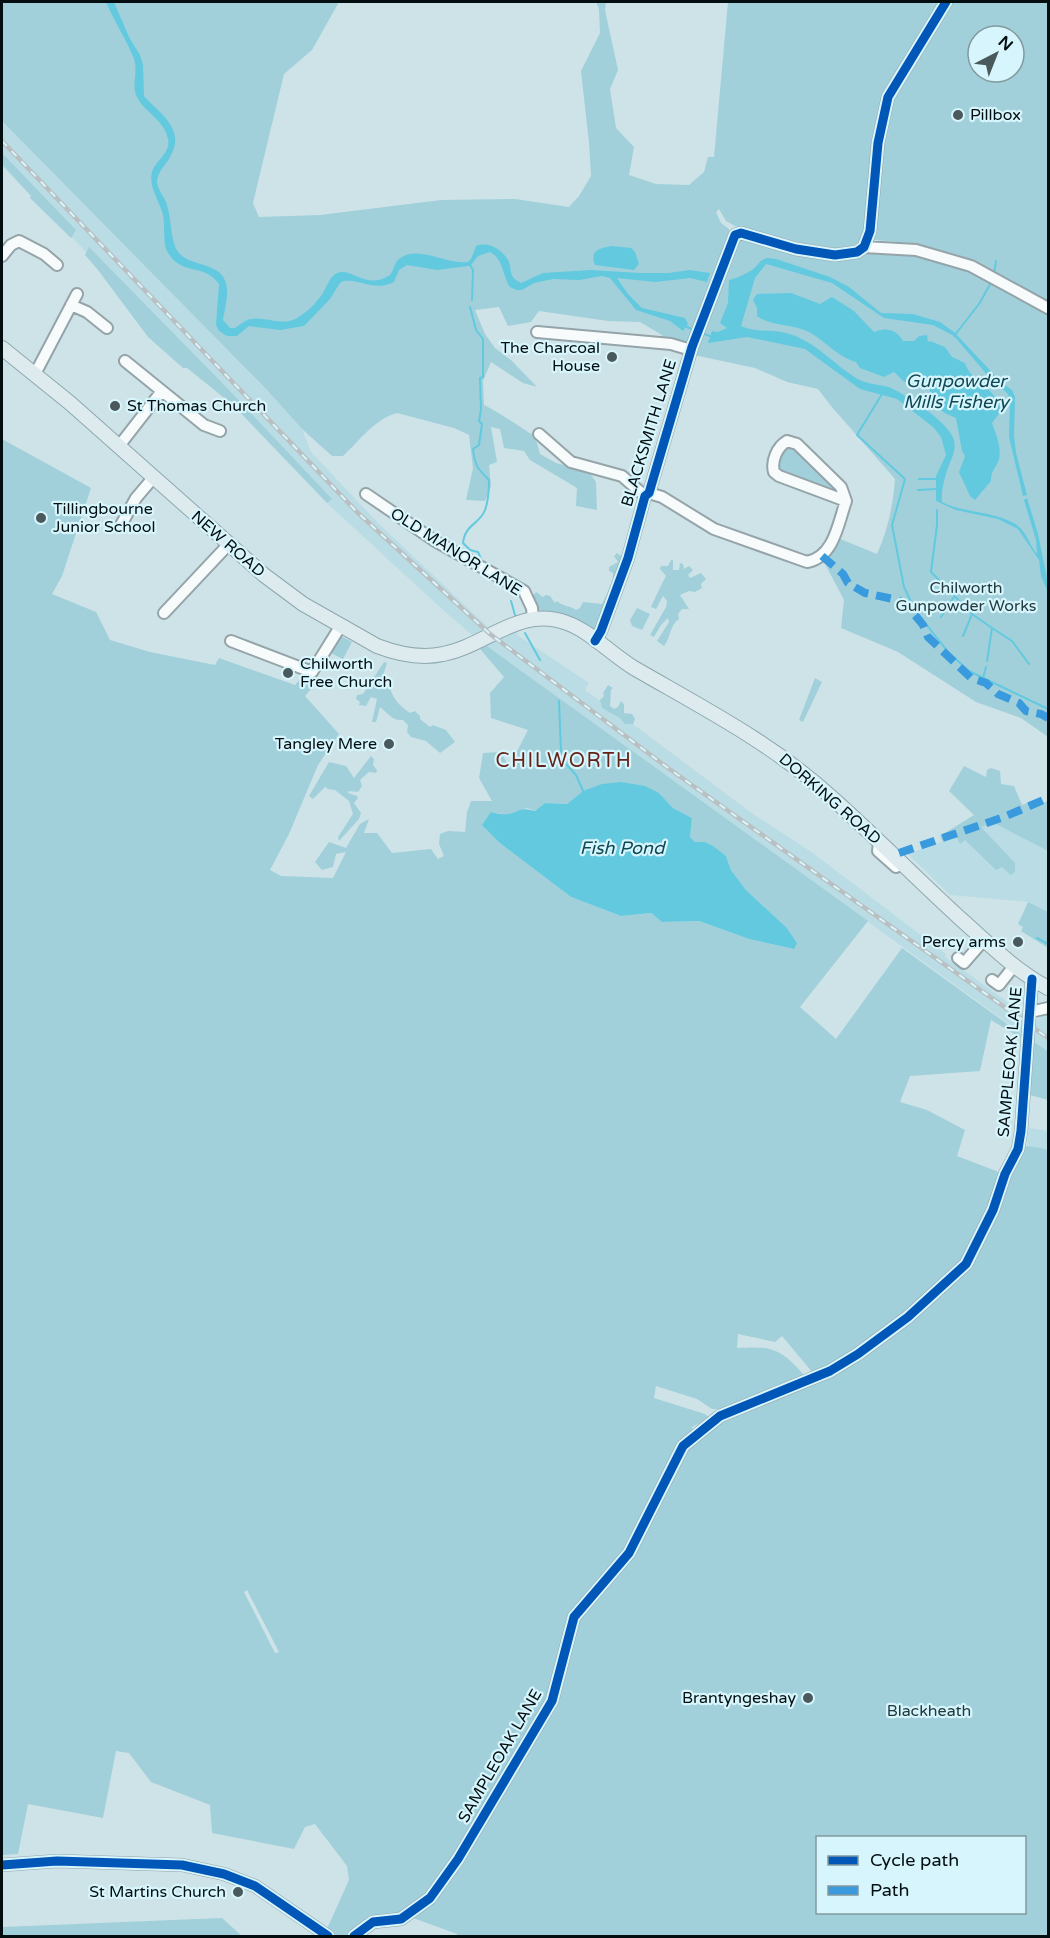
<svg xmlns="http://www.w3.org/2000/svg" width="1050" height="1938" viewBox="0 0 1050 1938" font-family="'Varela Round',sans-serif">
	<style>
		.built { fill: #badce5 }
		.green { fill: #a1d0db; fill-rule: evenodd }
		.water { fill: #63c9df }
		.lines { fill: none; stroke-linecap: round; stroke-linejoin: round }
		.stream { stroke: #63c9df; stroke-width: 2 }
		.minor-casing { stroke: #94a4a8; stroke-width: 14 }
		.major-casing { stroke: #8da8ae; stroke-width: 16 }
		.minor { stroke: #f8fbfc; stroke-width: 10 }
		.major { stroke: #deebee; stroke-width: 14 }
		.rail-casing { stroke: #bac0c2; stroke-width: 4.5 }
		.rail { stroke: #d7f5fc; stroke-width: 2; stroke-dasharray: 7; stroke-linecap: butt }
		.quiet { stroke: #399ade; stroke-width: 8; stroke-dasharray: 15 8; stroke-linecap: butt }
		.cycleway-casing { stroke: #d7f5fc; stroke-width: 13 }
		.cycleway { stroke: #0057b8; stroke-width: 9 }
		.poi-dot { fill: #4a595c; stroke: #d7f5fc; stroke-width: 2 }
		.labels { text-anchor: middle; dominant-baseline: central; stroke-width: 4.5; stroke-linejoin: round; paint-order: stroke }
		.poi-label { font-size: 16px; fill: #030e11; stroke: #d7f5fc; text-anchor: end }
		.street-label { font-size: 16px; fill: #030e11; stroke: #d7f5fc }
		.park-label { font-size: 16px; fill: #22393e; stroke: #d7f5fc }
		.water-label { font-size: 18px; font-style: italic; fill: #0f4855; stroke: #d7f5fc }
		.quarter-label { font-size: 20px; letter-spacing: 1.5px; fill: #652216; stroke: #d7f5fc }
	</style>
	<rect width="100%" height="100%" fill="#cee3e8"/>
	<path class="built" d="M2 121 268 391 302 429 311 452 378 523 493 632 518 627 517 635 589 683 585 690 641 730 753 814 810 851 946 954 945 957 1034 1021 1048 1014V1057L1031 1040 472 635 443 610 329 505 265 438 245 415 2 166Z
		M994 822 1048 851V912L1028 902 950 895 908 854Z
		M1029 1128 1048 1131V1150L1027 1145Z"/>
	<path class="green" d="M2 2H339L312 50 284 74 253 203 259 217 320 215 441 200 515 199 569 207 579 196 591 176 589 143 581 71 600 33 599 9 596 2H606L605 10 618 70 610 89 616 128 634 147 629 175 656 184 689 185 704 172 708 157H714L728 2H1048V737L1021 718 976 702 898 652 841 628 844 600 824 562 838 538 877 554C888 530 893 505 895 479L831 406 818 389 787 382 755 368 694 355 739 237 857 257 874 252 896 251 897 242 875 240 872 235C860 239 853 249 839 251 817 255 759 233 735 226L726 221 719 209 716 212 721 223 729 229V235L689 346 665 341 662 335 640 322 608 321 539 311 531 322 508 326 499 307 475 310 485 334 495 348 511 360 537 387 523 383 491 362 483 381 484 405C502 414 518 426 535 436L540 454 556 463 589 472 596 482 597 510 576 506 577 488 530 460 524 451 504 448 500 429 491 427 497 462 489 465 491 486 485 501 466 500 473 468 469 435 454 428 397 413C376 418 359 441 343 456H332L302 429 268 391 2 121ZM978 36H1014V72H978Z
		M2 153 76 230 71 238 30 198 31 196 2 164Z
		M89 247 229 390 332 499 327 503 233 405 187 368H183L148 337 98 270 85 255Z
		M2 439 91 488 62 576 52 594 96 612 110 640 150 652 215 665 219 658 295 685 302 677 315 670V684L305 696 339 734 318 765 289 834 270 870 281 876 333 878 346 852 336 854 333 867 322 870 315 862 329 842 346 848 360 824 369 819 364 833H377L392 853 431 849 438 859 444 856 439 844 440 834 448 831 465 832 467 812 471 801H492L479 778 483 753 501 752 509 767 528 730 491 718 490 693 504 677 480 649 487 646 868 921 800 1007 836 1039 902 948 1021 1034 1024 1040 991 1020 980 1071 910 1076 900 1102 927 1110 965 1130 957 1156 1004 1174C1019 1146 1016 1142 1048 1150V1936H457V1934L413 1918 370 1915 348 1936H334L326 1931 349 1880 347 1866 315 1824 305 1827 294 1849 212 1833 210 1805 151 1782 129 1753 116 1751 103 1818 28 1804 18 1854 2 1855ZM583 791 659 793 673 808 692 818 690 837 695 842H705L726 856 731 870 746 890 786 927 794 949 749 939 699 921 662 922 651 913 621 916 571 897 501 844 491 812 508 815 527 808 536 811 545 803 567 804ZM738 1334 775 1342 782 1336 813 1373 833 1367 831 1376 692 1430V1427L705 1421 709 1417 705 1414 654 1398 656 1386 697 1399 712 1409H728L804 1375C780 1348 772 1346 737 1348ZM247 1590 279 1652 275 1653 244 1592ZM818 1838H1024V1912H818Z
		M786 446 796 448 838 490 836 493 779 473 777 458Z
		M617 553 625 559 598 631 587 630 545 613 528 603 536 592 543 597 546 595 550 596 555 603 557 601C562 606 571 606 576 610L580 608 583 602 602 604 613 582V573L609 571V567L618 562 614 556Z
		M671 560H673V570H679L680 563 683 564 684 569 689 566 693 570 688 575 690 578 701 573 706 579 701 584 702 588 695 592 689 591 680 595 689 609H682L678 614 679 619C669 626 671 638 664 646L657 641 669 622 668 618 661 625 654 637 650 635 666 607 667 601 663 596 656 609 651 607C656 596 660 587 666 576L660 569 661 566H668Z
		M637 608 650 614 642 630 632 626 630 620Z
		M339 635 352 642 343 659 329 652Z
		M384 662 387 663 379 687 385 688 387 677 390 679C388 694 398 705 410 713L415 711 420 716V719L430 727 433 725 446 730 455 742 440 753 426 741 411 737 407 732 408 725 403 720C392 721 389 714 380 707L376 722H372L377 699 371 697 366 706 359 705 360 702 356 699 357 695 363 694Z
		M815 678 822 682 803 722 799 720Z
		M608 685 613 688 611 690 610 706 614 709 618 707 621 701 624 704V713L632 714 635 719 633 724H625L620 718 602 708 600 700 604 696 603 693Z
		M371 756 374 759 373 765 377 770 376 773 369 772 360 780 362 786 358 792 349 791 348 793 357 796 358 798 354 803 361 813 359 819 339 841 338 837 353 814 349 801 335 790 328 789 325 787 313 799 309 796 329 762 346 766 354 778Z
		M964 766 986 777 987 770 991 768 1000 771 1001 784 1014 786 1022 805 1041 798 1043 803 1048 801V851L994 823 981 827 1015 863V872L1011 875 1002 867 996 870 965 840 960 844 956 836 942 841 940 836 974 815 949 791Z
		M1028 902 1048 912V948L1021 931 1023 927 1018 924Z
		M1027 1038 1048 1051V1100L1030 1095 1024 1085Z
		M222 1918 242 1936H2V1927Z"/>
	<path class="water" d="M106 2H114L129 37 140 55 143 65 144 96C159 113 187 129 170 157 166 165 158 171 157 181 157 188 163 195 166 202 171 216 170 229 174 243 180 270 219 258 226 283 229 294 225 309 223 320L230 328H235C240 325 245 320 251 319 266 316 282 327 297 318 306 313 315 304 321 296 326 289 329 277 337 273 352 267 367 291 390 275 394 270 394 263 399 259 417 244 447 265 468 262L471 259 476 246C489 241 503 250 509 262 511 267 510 273 513 277 515 280 518 281 521 283L543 273 591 270 640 273H669L689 270 710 273 707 282 690 278 655 282 617 278 628 294 642 308 685 318 688 324 683 331 670 321 636 310 610 278 602 276 579 280 553 279 534 283 522 290H516L510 287C502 275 504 260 490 252L478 256 471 265 468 266 437 270 407 265 399 270 394 282C374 292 362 279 343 281L340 283 330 299 304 326 280 330 249 326 237 336H227L219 331 216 325 219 284C203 262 181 277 167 251 163 244 165 225 163 215 160 202 148 186 152 172 156 160 171 153 168 139 164 119 143 112 136 95 132 84 138 71 134 59 126 39 114 21 106 2Z
		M612 246 631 248 635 252 639 264 634 270 595 265C589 250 600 248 612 246Z
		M767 258 776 259 830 277 849 287 881 313 913 314 940 322 954 332 1002 383 1012 390 1015 397 1014 435 1016 453 1027 495 1023 496 1009 437 1010 403 1008 394 989 377 954 336 933 325 884 318 832 283 766 264 755 278 741 326C756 333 771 329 786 333 814 340 832 363 856 378 868 386 883 383 895 390 912 399 948 422 954 440 957 451 950 461 947 471 944 480 941 492 942 502 964 514 1006 511 1022 530 1028 537 1031 547 1037 554L1036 540 1024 500 1027 498 1038 534 1048 583V592L1041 576 1039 560 1018 529 998 519 956 510 936 501V476L946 455 941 437 933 427 897 399 860 389 805 349 747 337 708 343 712 331 718 332 727 328 720 323 728 303 729 280C738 278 745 274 752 270 758 266 759 260 767 258Z
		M791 293 820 304 832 297 854 311 874 332C885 327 897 329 903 341H914L919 336 927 335 928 342 930 341 945 347 952 357 965 363C970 381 995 385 1001 411L992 423C996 434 1003 451 998 462 994 470 991 472 991 481L975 500 970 496 959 472 965 456 962 451 956 418C937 410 934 407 929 387L923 384C907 388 905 382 894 372L884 377 860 368 856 362C837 357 825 340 807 331 791 324 772 327 757 316V308L753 300 757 294Z
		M621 782 645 786 659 793 673 808 692 818 690 837 695 842H705L713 846 726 856 731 870 746 890 786 927 797 943 794 949 749 939 699 921 662 922 651 913 621 916 571 897 501 844 482 825 491 812C496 813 502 815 507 814 520 813 518 806 535 811L545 803 567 804 583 791 602 784Z"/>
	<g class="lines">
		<path class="stream" d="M470 265 473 270 472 300
			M994 273 996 261
			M470 307 476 330 483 339V377L480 378 481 410 479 421 482 424 479 445 473 449C475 466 477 468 489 480 489 488 488 502 485 510 480 524 465 524 463 543L470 550 478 552 481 559
			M685 326 696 331
			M701 333 713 337
			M954 336 979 304 992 281
			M882 394 857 435 905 479 892 525 904 587 915 610 948 652 969 671 1048 709
			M919 479H937
			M918 490 936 489
			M937 510V525L931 572 972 614 992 628 987 661
			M511 601 515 615
			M941 617 954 597
			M992 628 1012 641 1029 664
			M525 633 540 660
			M963 636 972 614
			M983 678 986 667
			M559 701 561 752 565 763 576 775 583 791
			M1037 938 1048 944"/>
		<defs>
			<path id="minor" d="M864 247 916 250 971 266 1048 308
				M2 256 11 245 19 241 44 254 57 265
				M71 305 87 312 107 328
				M537 332 671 344 691 350
				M125 361 204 425 220 431
				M35 374 77 294
				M539 434 571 462 622 476 645 496
				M119 446 161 392
				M649 493 662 497 714 529 807 562C834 557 838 524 846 501L841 487 797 444 787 441C777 447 771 461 774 472L779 476 846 501
				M366 494 435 541 524 591 532 608 533 619
				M121 525 136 498 153 478
				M164 613 228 545
				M231 641 312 672 340 627
				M595 641 601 631 628 558 645 496 649 493 692 347 735 235 741 233 796 249 835 255 857 252 864 247 870 231 878 143 888 97 946 2
				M879 843 878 851 896 867
				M958 958 964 963 984 940
				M992 980 999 985 1014 966
				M1030 1012 1048 1008
				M2 1865 57 1861 182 1865 224 1874 255 1886 328 1936
				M354 1936 373 1922 401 1919 430 1898 458 1859 552 1701 574 1617 629 1553 683 1446 720 1416 830 1371 858 1354 908 1317 966 1264 993 1210 1005 1174 1018 1149 1021 1131 1032 979"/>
			<path id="major" d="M2 348 70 403 264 575 303 604 377 646C398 654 421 659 443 654 486 646 520 605 567 623 590 631 612 655 634 668 703 708 772 743 831 797 876 837 918 880 963 921 990 945 1016 971 1048 988"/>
		</defs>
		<use href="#minor" class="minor-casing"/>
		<use href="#major" class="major-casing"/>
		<use href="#minor" class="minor"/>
		<use href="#major" class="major"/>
		<defs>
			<path id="rail" d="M2 141 357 512 490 634 668 768 1048 1038"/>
		</defs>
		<use href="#rail" class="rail-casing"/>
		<use href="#rail" class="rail"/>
		<path class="quiet" d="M822 556 843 574 848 583 865 593 898 600 906 604 923 625 928 637 971 678 986 683 998 694 1019 703 1026 711 1041 714 1048 718
			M899 853 1004 817 1048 798"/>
		<defs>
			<path id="cycleway" d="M595 641 601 631 628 558 645 496 649 493 692 347 735 235 741 233 796 249 835 255 857 252 864 247 870 231 878 143 888 97 946 2
				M2 1865 57 1861 182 1865 224 1874 255 1886 328 1936
				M354 1936 373 1922 401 1919 430 1898 458 1859 552 1701 574 1617 629 1553 683 1446 720 1416 830 1371 858 1354 908 1317 966 1264 993 1210 1005 1174 1018 1149 1021 1131 1032 979"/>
		</defs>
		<use href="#cycleway" class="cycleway-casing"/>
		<use href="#cycleway" class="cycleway"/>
	</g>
	<g class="poi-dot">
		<circle cx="958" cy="115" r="6"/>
		<circle cx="612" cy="357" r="6"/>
		<circle cx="115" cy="406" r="6"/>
		<circle cx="41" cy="518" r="6"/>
		<circle cx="288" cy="673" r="6"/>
		<circle cx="389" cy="744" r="6"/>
		<circle cx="1018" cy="942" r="6"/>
		<circle cx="808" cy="1698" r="6"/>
		<circle cx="238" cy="1892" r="6"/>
	</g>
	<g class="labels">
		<g class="poi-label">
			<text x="970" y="115" text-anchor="start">Pillbox</text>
			<text x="600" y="348">The Charcoal<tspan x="600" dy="18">House</tspan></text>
			<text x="127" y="406" text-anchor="start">St Thomas Church</text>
			<text x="53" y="509" text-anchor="start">Tillingbourne<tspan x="53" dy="18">Junior School</tspan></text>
			<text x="300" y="664" text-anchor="start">Chilworth<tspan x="300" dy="18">Free Church</tspan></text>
			<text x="377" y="744">Tangley Mere</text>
			<text x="1006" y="942">Percy arms</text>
			<text x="796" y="1698">Brantyngeshay</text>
			<text x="226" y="1892">St Martins Church</text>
		</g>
		<g class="street-label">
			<text transform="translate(649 433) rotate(-73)">BLACKSMITH LANE</text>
			<text transform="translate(228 544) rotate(41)">NEW ROAD</text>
			<text transform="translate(456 552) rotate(32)">OLD MANOR LANE</text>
			<text transform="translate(830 799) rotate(41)">DORKING ROAD</text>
			<text transform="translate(1010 1062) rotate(-85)">SAMPLEOAK LANE</text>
			<text transform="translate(500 1756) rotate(-60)">SAMPLEOAK LANE</text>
		</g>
		<g class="park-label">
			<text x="966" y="588">Chilworth<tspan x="966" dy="18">Gunpowder Works</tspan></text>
			<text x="929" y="1711">Blackheath</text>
		</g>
		<g class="water-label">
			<text x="956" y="381">Gunpowder<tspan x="956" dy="21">Mills Fishery</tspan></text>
			<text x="622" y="848">Fish Pond</text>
		</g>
		<g class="quarter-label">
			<text x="564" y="761">CHILWORTH</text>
		</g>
	</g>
	<rect width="1050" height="1938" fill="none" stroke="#030e11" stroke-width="6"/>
	<rect x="816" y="1836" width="210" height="78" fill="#d7f5fc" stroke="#82999e" stroke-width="1.5"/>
	<rect x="828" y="1856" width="30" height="9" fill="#0057b8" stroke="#82999e" stroke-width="1.5"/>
	<text x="870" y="1866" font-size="18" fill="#030e11">Cycle path</text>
	<rect x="828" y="1886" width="30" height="9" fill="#399ade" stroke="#82999e" stroke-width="1.5"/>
	<text x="870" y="1896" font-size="18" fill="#030e11">Path</text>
	<g transform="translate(996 54) rotate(42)"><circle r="28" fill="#d7f5fc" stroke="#82999e" stroke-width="1.5"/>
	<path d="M0-4.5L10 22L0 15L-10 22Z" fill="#4a595c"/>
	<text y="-9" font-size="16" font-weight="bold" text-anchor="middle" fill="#030e11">N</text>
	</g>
</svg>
